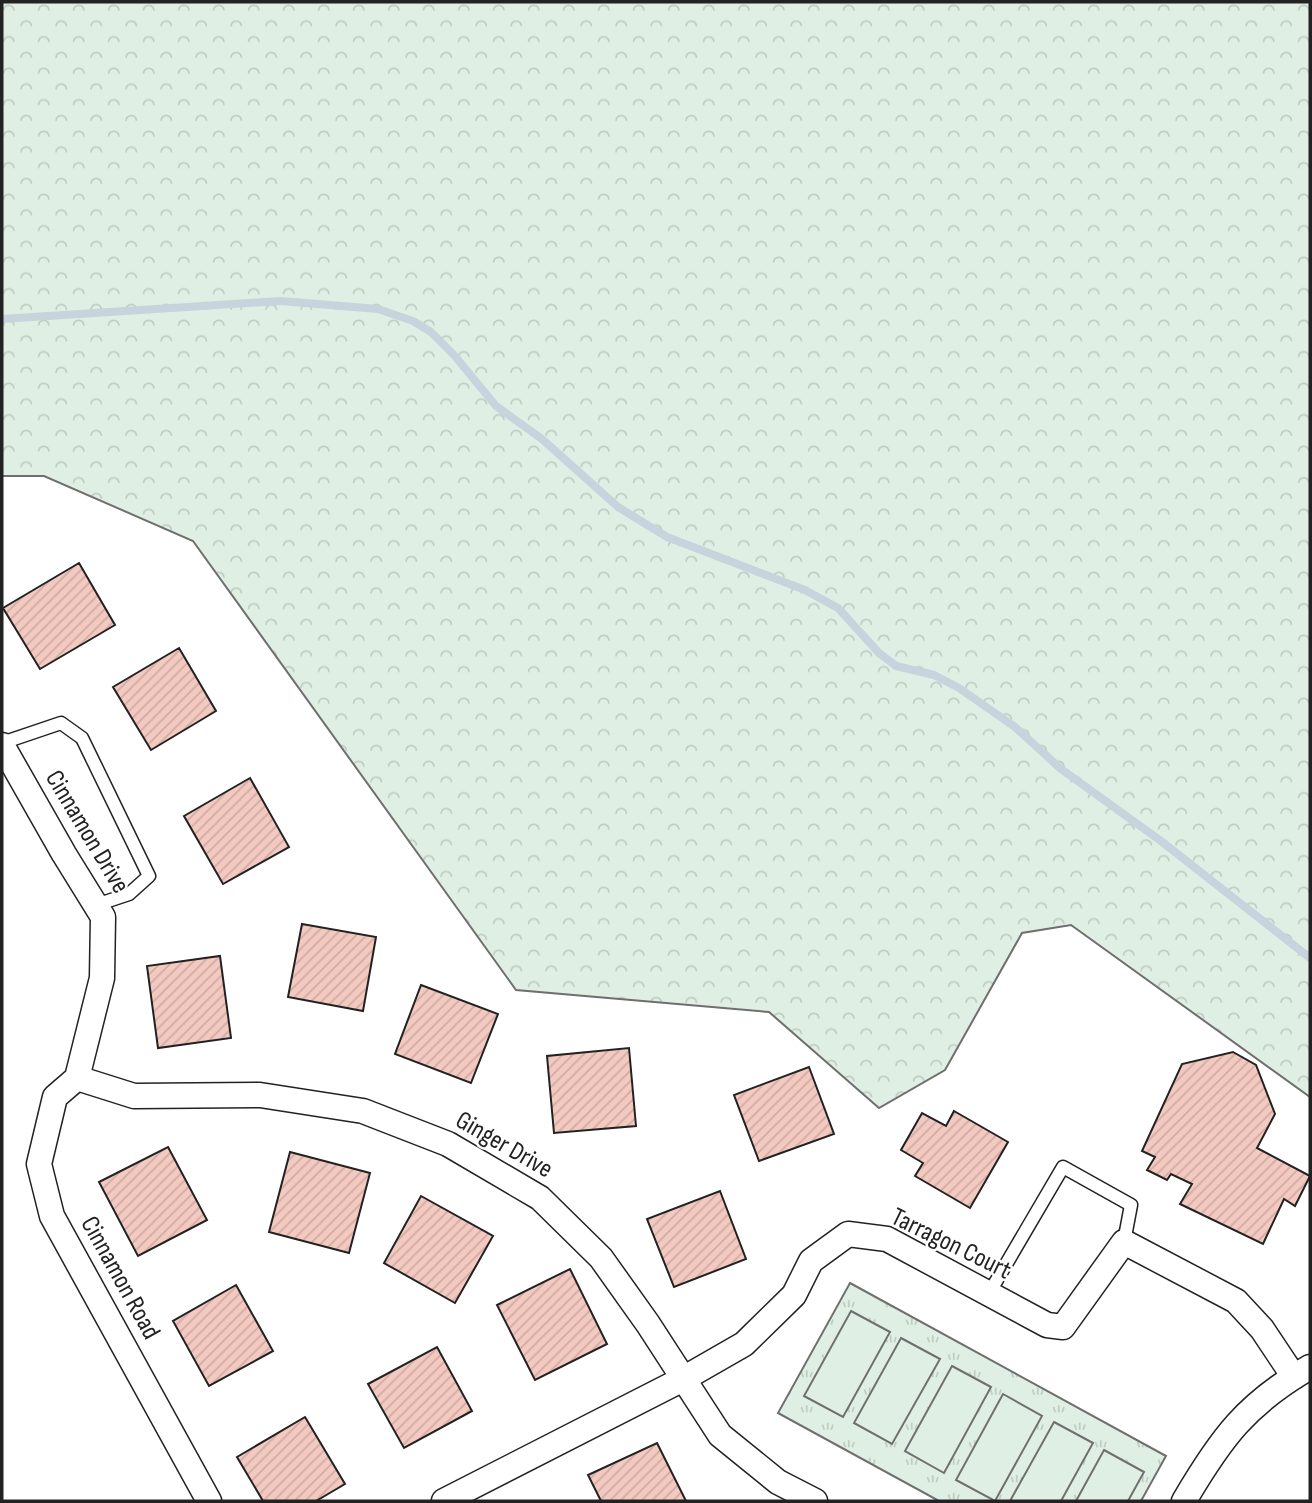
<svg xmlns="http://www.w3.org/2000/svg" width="1312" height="1503" viewBox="0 0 1312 1503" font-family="'Sofia Sans Condensed',sans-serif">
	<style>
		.grass { fill: url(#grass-tufts); stroke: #6f6f6f; stroke-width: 2 }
		.forest { fill: url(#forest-crowns); stroke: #6f6f6f; stroke-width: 2 }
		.garden { fill: #e0efe3; stroke: #6f6f6f; stroke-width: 2 }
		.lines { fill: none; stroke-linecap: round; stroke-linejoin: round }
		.stream { stroke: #c7d3dd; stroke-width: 8 }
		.building { fill: url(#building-hatch); stroke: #222; stroke-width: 2 }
		.lane-casing { stroke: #222; stroke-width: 15 }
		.street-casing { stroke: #222; stroke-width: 27 }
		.lane { stroke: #fff; stroke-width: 12 }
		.street { stroke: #fff; stroke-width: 24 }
		.labels { text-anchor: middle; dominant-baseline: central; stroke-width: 5; stroke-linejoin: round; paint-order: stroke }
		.street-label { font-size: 26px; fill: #222; stroke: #fff }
	</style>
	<defs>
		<pattern id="grass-tufts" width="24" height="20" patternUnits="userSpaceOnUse" patternTransform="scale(1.75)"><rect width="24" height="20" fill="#e0efe3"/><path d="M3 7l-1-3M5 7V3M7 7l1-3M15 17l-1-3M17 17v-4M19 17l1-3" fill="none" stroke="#c0cdc2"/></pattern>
		<pattern id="forest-crowns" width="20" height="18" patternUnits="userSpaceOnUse" patternTransform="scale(1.75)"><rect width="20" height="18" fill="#e0efe3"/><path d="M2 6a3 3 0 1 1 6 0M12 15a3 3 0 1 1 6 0" fill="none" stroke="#c0cdc2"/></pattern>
		<pattern id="building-hatch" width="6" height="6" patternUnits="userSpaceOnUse" patternTransform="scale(1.75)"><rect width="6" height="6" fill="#f3c9c0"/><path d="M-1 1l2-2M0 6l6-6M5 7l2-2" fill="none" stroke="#d0aca5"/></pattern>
	</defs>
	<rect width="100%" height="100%" fill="#fff"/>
	<path class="grass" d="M850 1283 1166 1456 1141 1501H939L778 1413Z"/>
	<path class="forest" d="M2 2H1310V1097L1071 925 1022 933 945 1070 879 1108 769 1012 516 990 193 541 44 476H2Z"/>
	<path class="garden" d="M851 1311 890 1332 843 1417 804 1396Z
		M901 1338 940 1359 892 1444 854 1423Z
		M952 1366 991 1387 944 1473 905 1451Z
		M1003 1394 1042 1416 995 1501 956 1480Z
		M1054 1422 1093 1443 1061 1501H1010Z
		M1104 1450 1144 1472 1128 1501H1076Z"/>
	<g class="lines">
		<path class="stream" d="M2 319 281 301 378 309 413 321 431 332 454 355 496 406 542 439 618 507 667 537 805 590 838 608 879 653 896 666 934 675 959 688 1015 727 1061 769 1161 841 1310 958"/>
	</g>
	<path class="building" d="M79 563 115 625 40 669 3 608Z
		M179 648 216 711 151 750 113 687Z
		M250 778 289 847 223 884 184 816Z
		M302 924 376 937 363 1011 288 997Z
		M220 956 231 1038 158 1048 147 966Z
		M421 985 498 1014 471 1083 395 1054Z
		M629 1048 636 1126 554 1133 547 1056Z
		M1233 1052 1256 1065 1275 1114 1257 1148 1310 1176 1295 1206 1284 1199 1263 1244 1180 1204 1192 1184 1171 1174 1167 1180 1147 1170 1155 1157 1142 1151 1182 1064Z
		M809 1067 834 1134 759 1161 734 1095Z
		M954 1111 1008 1142 970 1208 915 1176 923 1163 901 1150 922 1113 946 1126Z
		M168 1147 207 1220 138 1256 99 1182Z
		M290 1152 370 1173 349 1253 269 1232Z
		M720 1191 746 1259 674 1287 647 1219Z
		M421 1196 493 1236 455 1303 384 1263Z
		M570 1269 607 1344 535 1380 497 1305Z
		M236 1285 273 1351 209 1386 173 1321Z
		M437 1347 472 1411 404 1448 368 1384Z
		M305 1417 345 1484 316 1501H263L237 1457Z
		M657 1443 686 1501H601L588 1475Z"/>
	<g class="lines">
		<defs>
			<path id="lane" d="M2 743 61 723 82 738 149 876 129 894 96 905
				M988 1295 1063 1167 1131 1205 1124 1242"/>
			<path id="street" d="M2 745 64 854 103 917 102 978 77 1078
				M77 1078 134 1096 260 1095 363 1111 448 1144 540 1198 601 1258 648 1324 720 1435 778 1482 815 1501
				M77 1078 55 1097 39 1164 52 1216 209 1501
				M444 1501 683 1379 744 1344 794 1295 811 1261 848 1234 887 1239 1047 1325 1063 1327 1124 1242 1236 1301 1262 1329 1294 1377
				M1184 1501C1221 1438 1246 1404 1310 1367"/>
		</defs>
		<use href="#lane" class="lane-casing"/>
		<use href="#street" class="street-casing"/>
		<use href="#lane" class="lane"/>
		<use href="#street" class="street"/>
	</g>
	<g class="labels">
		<g class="street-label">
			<text transform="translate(87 832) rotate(59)">Cinnamon Drive</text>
			<text transform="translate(504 1145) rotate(30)">Ginger Drive</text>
			<text transform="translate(951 1244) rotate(26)">Tarragon Court</text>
			<text transform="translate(120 1278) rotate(61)">Cinnamon Road</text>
		</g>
	</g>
	<rect width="1312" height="1503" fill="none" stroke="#222222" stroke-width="7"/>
</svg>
